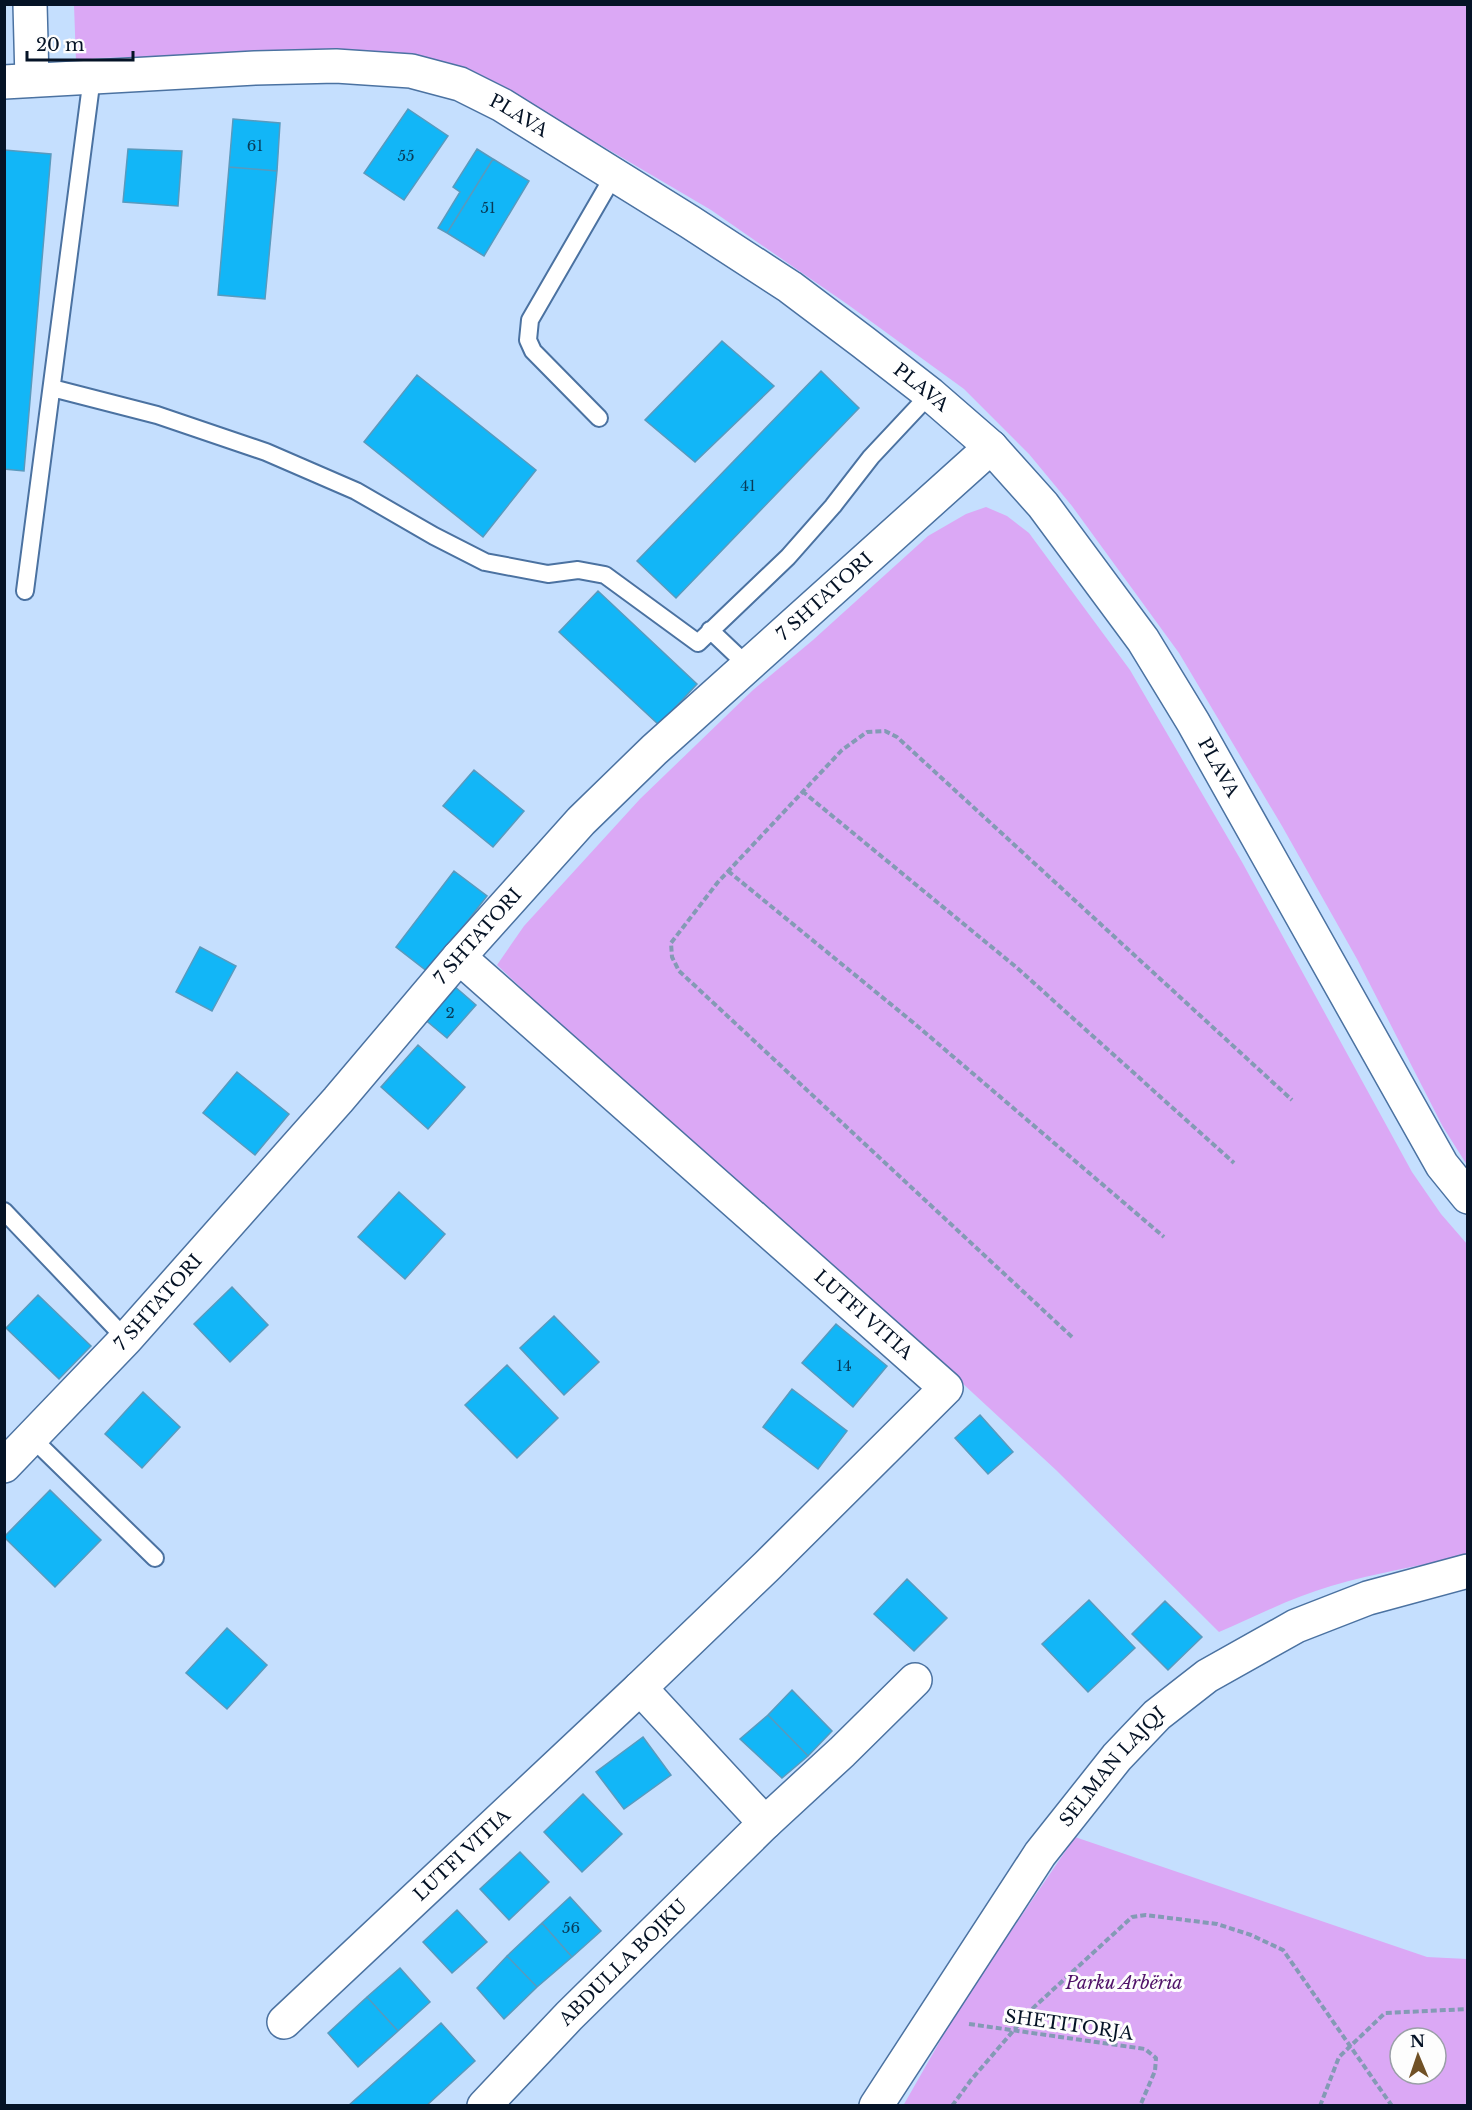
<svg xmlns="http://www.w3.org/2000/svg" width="1472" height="2110" viewBox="0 0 1472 2110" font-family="'Libre Baskerville',serif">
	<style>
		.green { fill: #dba8f5; fill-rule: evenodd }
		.building { fill: #12b6f7; stroke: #589abe; stroke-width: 1.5 }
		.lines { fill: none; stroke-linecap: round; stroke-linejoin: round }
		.service-casing { stroke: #4b72a1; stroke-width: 20 }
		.minor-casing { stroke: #4b72a1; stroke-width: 36 }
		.tertiary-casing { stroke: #4b72a1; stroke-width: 36 }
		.path { stroke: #849ab5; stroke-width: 4; stroke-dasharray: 6 3; stroke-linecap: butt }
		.service { stroke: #fff; stroke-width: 16 }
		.minor { stroke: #fff; stroke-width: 33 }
		.tertiary { stroke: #fff; stroke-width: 33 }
		.labels { text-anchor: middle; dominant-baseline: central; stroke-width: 6; stroke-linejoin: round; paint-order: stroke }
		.number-label { font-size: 15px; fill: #083c5a }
		.street-label { font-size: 18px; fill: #051326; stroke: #fdfdfd }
		.park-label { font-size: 18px; font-style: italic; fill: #501369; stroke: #fdfdfd }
	</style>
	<rect width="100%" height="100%" fill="#c5dffe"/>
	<path class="green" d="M74 5H1467V1165L1443 1127 1357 959 1282 826 1179 653 1072 506 1029 454 964 389 847 304 711 210 490 80 466 69 440 61 375 51 98 58 76 61Z
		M986 507 1007 516 1029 533 1130 670 1242 862 1412 1172 1441 1214 1467 1244V1556C1422 1565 1376 1573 1331 1586 1293 1597 1256 1616 1219 1632L1056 1470 947 1369 712 1168 497 965 524 926 640 799 753 690 813 640 928 536 966 514Z
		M1075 1837 1427 1957 1467 1959V2105L903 2106 960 2006ZM1400 2038H1436V2074H1400Z"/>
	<path class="building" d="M408 109 448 136 404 200 364 173Z
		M233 119 280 123 277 171 229 167Z
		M128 149 182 151 178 206 123 202Z
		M477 149 493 159 447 233 438 228 460 192 453 187Z
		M4 150 51 154 24 471 4 469Z
		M493 159 529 181 484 256 447 233Z
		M229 167 277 171 265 299 218 295Z
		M722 341 774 386 695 462 645 420Z
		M821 371 859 408 676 598 637 561Z
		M417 375 536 470 483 537 364 442Z
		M598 591 697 684 659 725 559 632Z
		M474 770 524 811 493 847 443 806Z
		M454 871 487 896 428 972 396 947Z
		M200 947 236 966 212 1011 176 992Z
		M453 985 476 1005 447 1038 423 1018Z
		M418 1045 465 1087 428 1129 381 1087Z
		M237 1072 289 1114 255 1155 203 1113Z
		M399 1192 445 1234 405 1279 358 1237Z
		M232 1287 268 1325 230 1362 194 1324Z
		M38 1295 91 1346 59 1379 6 1328Z
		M554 1316 599 1362 564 1395 520 1348Z
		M836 1324 887 1366 853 1407 802 1363Z
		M507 1365 558 1418 517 1458 465 1405Z
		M792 1389 847 1431 818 1469 763 1427Z
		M143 1392 180 1427 142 1468 105 1434Z
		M980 1415 1013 1452 988 1474 955 1438Z
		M50 1490 101 1540 55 1587 4 1537Z
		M907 1579 947 1618 914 1651 874 1614Z
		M1089 1600 1135 1648 1088 1692 1042 1644Z
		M1165 1601 1202 1637 1168 1670 1132 1634Z
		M227 1628 267 1665 227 1709 186 1673Z
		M792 1690 832 1731 808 1756 768 1715Z
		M768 1715 808 1756 782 1778 740 1739Z
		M643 1737 671 1775 624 1809 596 1772Z
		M583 1794 622 1834 582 1872 544 1832Z
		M520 1852 549 1882 509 1920 480 1889Z
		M570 1897 601 1931 572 1957 542 1923Z
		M457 1910 487 1942 452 1973 423 1942Z
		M542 1923 572 1957 537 1987 507 1956Z
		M507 1956 537 1987 504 2019 477 1988Z
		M400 1968 430 2002 398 2031 367 1997Z
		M367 1997 398 2031 358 2067 328 2033Z
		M441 2023 475 2061 426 2106H348Z"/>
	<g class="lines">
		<defs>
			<path id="service" d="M52 388 157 415 266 452 356 491 434 536 485 562 548 574 578 570 605 575 698 643 788 557 833 506 871 457 930 394
				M599 418 533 351 528 340 530 320 614 175
				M25 591 92 77
				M710 630 748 666
				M4 1211 126 1339
				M32 1438 155 1558"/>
			<g id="minor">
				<path id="s1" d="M459 957 946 1388 767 1566 640 1688 765 1823"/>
				<path id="s2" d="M4 1466 126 1339 338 1100 459 957 581 821 654 750 991 447"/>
				<path id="s3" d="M284 2022 640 1688"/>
				<path id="s4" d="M484 2106 569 2016 765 1823 842 1752 915 1680"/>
			</g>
			<g id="tertiary">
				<path d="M30 4 32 80"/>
				<path id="s5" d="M4 82 255 68 336 66 411 71 460 84 502 105 690 222 790 287 863 342 930 394 991 447 1043 505 1143 640 1193 722 1442 1165 1468 1197"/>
				<path id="s6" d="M876 2106 1040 1854 1117 1757 1157 1715 1207 1676 1296 1626 1368 1598 1468 1571"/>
			</g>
		</defs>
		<use href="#service" class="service-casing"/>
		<use href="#minor" class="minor-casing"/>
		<use href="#tertiary" class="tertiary-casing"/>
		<path class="path" d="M802 791 1016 967 1234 1163
			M728 871 915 1024 1164 1237
			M1072 1337 692 983 679 971 672 957 671 943 718 882 842 750 867 732 885 731 897 737 1292 1100
			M969 2024 1145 2049 1156 2058 1155 2071 1140 2106
			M952 2106 971 2080 1032 2009 1132 1917 1146 1915 1217 1924 1251 1935 1283 1950 1392 2106
			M1320 2106 1339 2057 1385 2013 1468 2009"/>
		<use href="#service" class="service"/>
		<use href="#minor" class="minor"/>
		<use href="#tertiary" class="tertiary"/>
	</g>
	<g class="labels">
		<g class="number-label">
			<text x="255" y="145">61</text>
			<text x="406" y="155">55</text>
			<text x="488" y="207">51</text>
			<text x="748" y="485">41</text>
			<text x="450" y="1012">2</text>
			<text x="844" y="1365">14</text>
			<text x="571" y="1927">56</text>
		</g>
		<g class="street-label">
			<text stroke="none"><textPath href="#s5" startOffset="525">PLAVA</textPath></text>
			<text stroke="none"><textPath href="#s5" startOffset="1011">PLAVA</textPath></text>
			<text stroke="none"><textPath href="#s2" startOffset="1197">7 SHTATORI</textPath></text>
			<text stroke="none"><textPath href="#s5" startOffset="1497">PLAVA</textPath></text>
			<text stroke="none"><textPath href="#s2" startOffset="711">7 SHTATORI</textPath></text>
			<text stroke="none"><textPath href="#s2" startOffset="225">7 SHTATORI</textPath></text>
			<text stroke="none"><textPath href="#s1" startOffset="540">LUTFI VITIA</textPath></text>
			<text stroke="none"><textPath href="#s6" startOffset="414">SELMAN LAJQI</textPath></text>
			<text stroke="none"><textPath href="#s3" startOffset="244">LUTFI VITIA</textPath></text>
			<text stroke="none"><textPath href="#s4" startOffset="200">ABDULLA BOJKU</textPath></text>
			<text transform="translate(1069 2025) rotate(8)">SHETITORJA</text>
		</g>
		<g class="park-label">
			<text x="1124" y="1983">Parku Arbëria</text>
		</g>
	</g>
	<rect width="1472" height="2110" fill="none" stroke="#051326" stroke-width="12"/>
	<g transform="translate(1418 2056) rotate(358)"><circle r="28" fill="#fdfdfd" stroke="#9a9fa7" stroke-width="1.5"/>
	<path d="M0-4.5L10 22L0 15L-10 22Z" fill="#705126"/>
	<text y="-9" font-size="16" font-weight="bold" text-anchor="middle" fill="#051326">N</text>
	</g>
	<path d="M27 51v9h106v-9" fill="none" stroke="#051326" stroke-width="3"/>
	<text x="36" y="51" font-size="18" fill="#051326" stroke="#fdfdfd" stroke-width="4.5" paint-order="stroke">20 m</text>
</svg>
